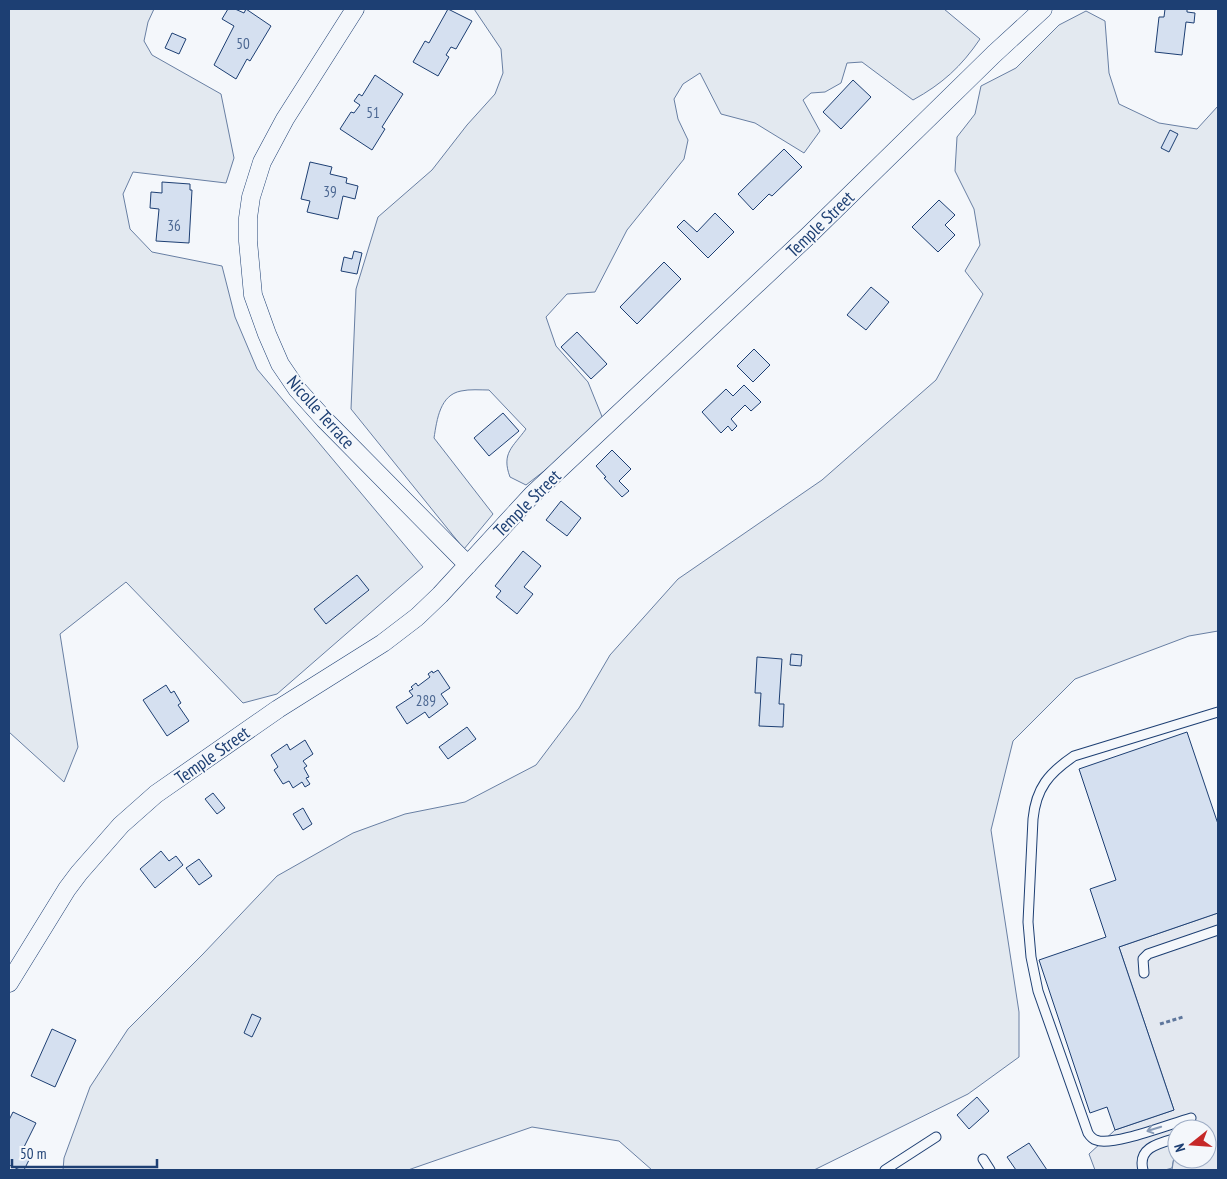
<svg xmlns="http://www.w3.org/2000/svg" width="1227" height="1179" viewBox="0 0 1227 1179" font-family="'PT Sans Narrow',sans-serif">
	<style>
		.green { fill: #e3e9f0; stroke: #687fa3 }
		.parking { fill: #e3e8f0; stroke: #687fa3 }
		.building { fill: #d5e0f0; stroke: #1d3f73 }
		.lines { fill: none; stroke-linecap: round; stroke-linejoin: round }
		.lane-casing { stroke: #1d3f73; stroke-width: 11 }
		.street-casing { stroke: #1d3f73; stroke-width: 19 }
		.path { stroke: #5e769c; stroke-width: 3; stroke-dasharray: 4 2.5; stroke-linecap: butt }
		.lane { stroke: #f4f7fb; stroke-width: 9 }
		.street { stroke: #f4f7fb; stroke-width: 18 }
		.oneway { stroke: #889bb7 }
		.labels { text-anchor: middle; dominant-baseline: central; stroke-width: 4; stroke-linejoin: round; paint-order: stroke }
		.number-label { font-size: 15px; fill: #4b6792 }
		.street-label { font-size: 18px; fill: #1d3f73; stroke: #f4f7fb }
	</style>
	<rect width="100%" height="100%" fill="#f4f7fb"/>
	<path class="green" d="M9 9H154L148 22 144 41 152 55 221 94 234 158 226 183 133 172 123 194 130 229 152 252 222 266 235 317 257 369 423 567 277 694 243 703 126 582 60 634 78 747 64 782 9 732Z
		M474 9H944L980 39C961 67 942 84 913 100L862 62 847 63 841 83 825 92 811 93 803 100 820 131 804 153 755 123 721 114 700 73 683 84 674 99 678 119 688 140 684 159 627 230 595 292 567 294 546 317 556 346 588 382 605 424 526 485 510 477C501 453 513 447 526 429L489 390C480 390 470 389 461 391 440 395 437 419 434 438L493 514 464 549 351 409 356 289 378 217 432 170 467 125 495 94 503 73 501 49Z
		M1086 11 1105 21 1109 73 1119 104 1159 123 1197 129 1218 106V631L1189 636 1075 679 1013 741 991 830 1019 1012V1057L968 1094 814 1170H652L619 1141 532 1127 408 1170H63L64 1158 90 1087 128 1029 203 954 277 876 353 833 405 814 465 802 536 765 579 708 610 655 678 579 822 480 936 380 983 294 965 271 980 245 974 209 955 171 957 137 975 114 981 86 1016 68 1059 25Z
		M1177 1139V1155L1174 1157 1172 1168 1165 1170H1145L1147 1153Z"/>
	<path class="parking" d="M1218 913V1170H1172L1174 1157 1177 1155V1159H1207V1129H1177V1139L1147 1153 1145 1170H1095L1089 1154 1115 1130 1174 1110 1119 947Z"/>
	<path class="building" d="M228 9H235L244 13 246 9 271 26 250 61 247 59 236 79 214 65 234 26 222 19Z
		M448 9 472 21 456 49 451 47 446 55 449 57 438 76 413 62 425 41 429 43Z
		M1165 9H1187V12L1195 13 1194 23 1186 22 1182 55 1155 52 1159 17H1164Z
		M172 33 186 39 179 54 165 48Z
		M375 75 403 94 382 127 385 129 372 150 340 129 351 112 354 113 360 105 354 101 359 94 362 96Z
		M853 80 871 97 841 129 823 112Z
		M1170 130 1178 134 1169 152 1161 148Z
		M784 149 802 167 772 196 769 194 753 210 738 194Z
		M310 162 332 167 330 174 347 178 346 183 358 186 355 199 343 196 338 219 307 212 310 201 301 199Z
		M162 182 190 184V190H192L189 243 156 241 159 209 150 208 151 192 162 193Z
		M939 200 955 215 945 225 955 235 938 252 912 227Z
		M715 213 734 232 708 258 677 227 684 220 697 232Z
		M354 251 362 253 357 274 341 271 344 257 352 259Z
		M664 262 681 279 637 324 620 307Z
		M871 287 889 302 866 330 847 315Z
		M577 332 607 364 591 379 561 347Z
		M754 349 770 365 753 382 737 366Z
		M744 385 761 402 751 411 745 405 731 419 737 426 732 431 728 426 721 433 702 412 726 389 733 396Z
		M503 413 519 431 489 456 474 438Z
		M612 450 631 469 619 481 629 491 622 497 604 478 606 477 596 466Z
		M561 501 581 518 567 536 546 520Z
		M523 551 541 566 524 587 533 594 517 614 496 597 501 591 495 586Z
		M357 575 369 590 326 624 314 609Z
		M791 654 802 655 801 666 790 665Z
		M757 657 782 659 779 704H784L783 727 759 726 761 693H755Z
		M438 670 450 688 441 694 448 704 429 718 425 712 407 724 396 707 413 696 409 691 413 689 411 687 416 683 418 686 430 677 428 674 432 671 433 673Z
		M166 685 171 693 174 691 181 703 178 705 189 721 167 736 143 700Z
		M467 727 476 739 448 759 439 747Z
		M1187 732 1218 824V913L1119 947 1174 1110 1115 1130 1107 1107 1090 1113 1039 960 1106 937 1090 889 1116 880 1079 769Z
		M305 740 313 754 303 761 307 766 304 768 309 777 306 778 310 784 305 787 302 782 293 788 289 781 283 784 274 770 278 767 271 755 287 744 290 750Z
		M213 793 225 808 217 814 205 799Z
		M303 808 312 824 303 830 293 814Z
		M161 851 169 861 176 856 183 865 155 888 140 869Z
		M199 859 212 876 199 885 186 868Z
		M252 1014 261 1018 252 1037 244 1033Z
		M52 1029 76 1040 55 1087 31 1076Z
		M977 1097 989 1111 969 1129 957 1115Z
		M13 1112 36 1123 21 1153 30 1158 24 1170H20L9 1165V1120Z
		M1029 1143 1047 1170H1016L1007 1157Z"/>
	<g class="lines">
		<defs>
			<path id="lane" d="M1144 973 1143 959 1148 954 1218 930
				M1191 1118C1172 1123 1112 1147 1096 1140 1092 1139 1090 1136 1088 1133L1038 991 1031 957 1028 922 1033 819C1036 788 1049 773 1074 756L1218 712
				M983 1159 990 1170
				M885 1170 936 1137
				M1143 1170C1137 1147 1160 1143 1177 1138"/>
			<path id="street" d="M355 9 285 119 262 162 251 197 248 218V241L253 295 267 334 280 364 297 389 324 419 468 565
				M9 983 67 889 79 873 121 825 156 794 278 709 383 643 417 617 440 595 532 495 809 235 994 54 1043 9"/>
		</defs>
		<use href="#lane" class="lane-casing"/>
		<use href="#street" class="street-casing"/>
		<path class="path" d="M1160 1024 1183 1017"/>
		<use href="#lane" class="lane"/>
		<use href="#street" class="street"/>
	</g>
	<defs><path id="oneway-shaft" d="M-6 0H5M1.5-3L5.5 0L1.5 3" fill="none" stroke-width="1.6" stroke-linecap="round" stroke-linejoin="round" transform="scale(1.25)"/></defs>
	<use class="oneway" href="#oneway-shaft" transform="translate(1154 1129) rotate(163)"/>
	<g class="labels">
		<g class="number-label">
			<text x="243" y="43">50</text>
			<text x="373" y="112">51</text>
			<text x="330" y="191">39</text>
			<text x="174" y="225">36</text>
			<text x="426" y="700">289</text>
		</g>
		<g class="street-label">
			<text transform="translate(820 224) rotate(-44)">Temple Street</text>
			<text transform="translate(321 412) rotate(48)">Nicolle Terrace</text>
			<text transform="translate(527 503) rotate(-45)">Temple Street</text>
			<text transform="translate(212 755) rotate(-35)">Temple Street</text>
		</g>
	</g>
	<rect width="1227" height="1179" fill="none" stroke="#1d3f73" stroke-width="20"/>
	<g transform="translate(1192 1144) rotate(253)"><circle r="24" fill="#f4f7fb" stroke="#9eadc5"/>
	<path d="M0-4L9 19L0 12L-9 19Z" fill="#c62828"/>
	<text y="-8" font-size="14" font-weight="bold" text-anchor="middle" fill="#1d3f73">N</text>
	</g>
	<path d="M12 1159v8h145v-8" fill="none" stroke="#1d3f73" stroke-width="2.5"/>
	<text x="20" y="1159" font-size="15" fill="#1d3f73" stroke="#f4f7fb" stroke-width="4" paint-order="stroke">50 m</text>
</svg>
